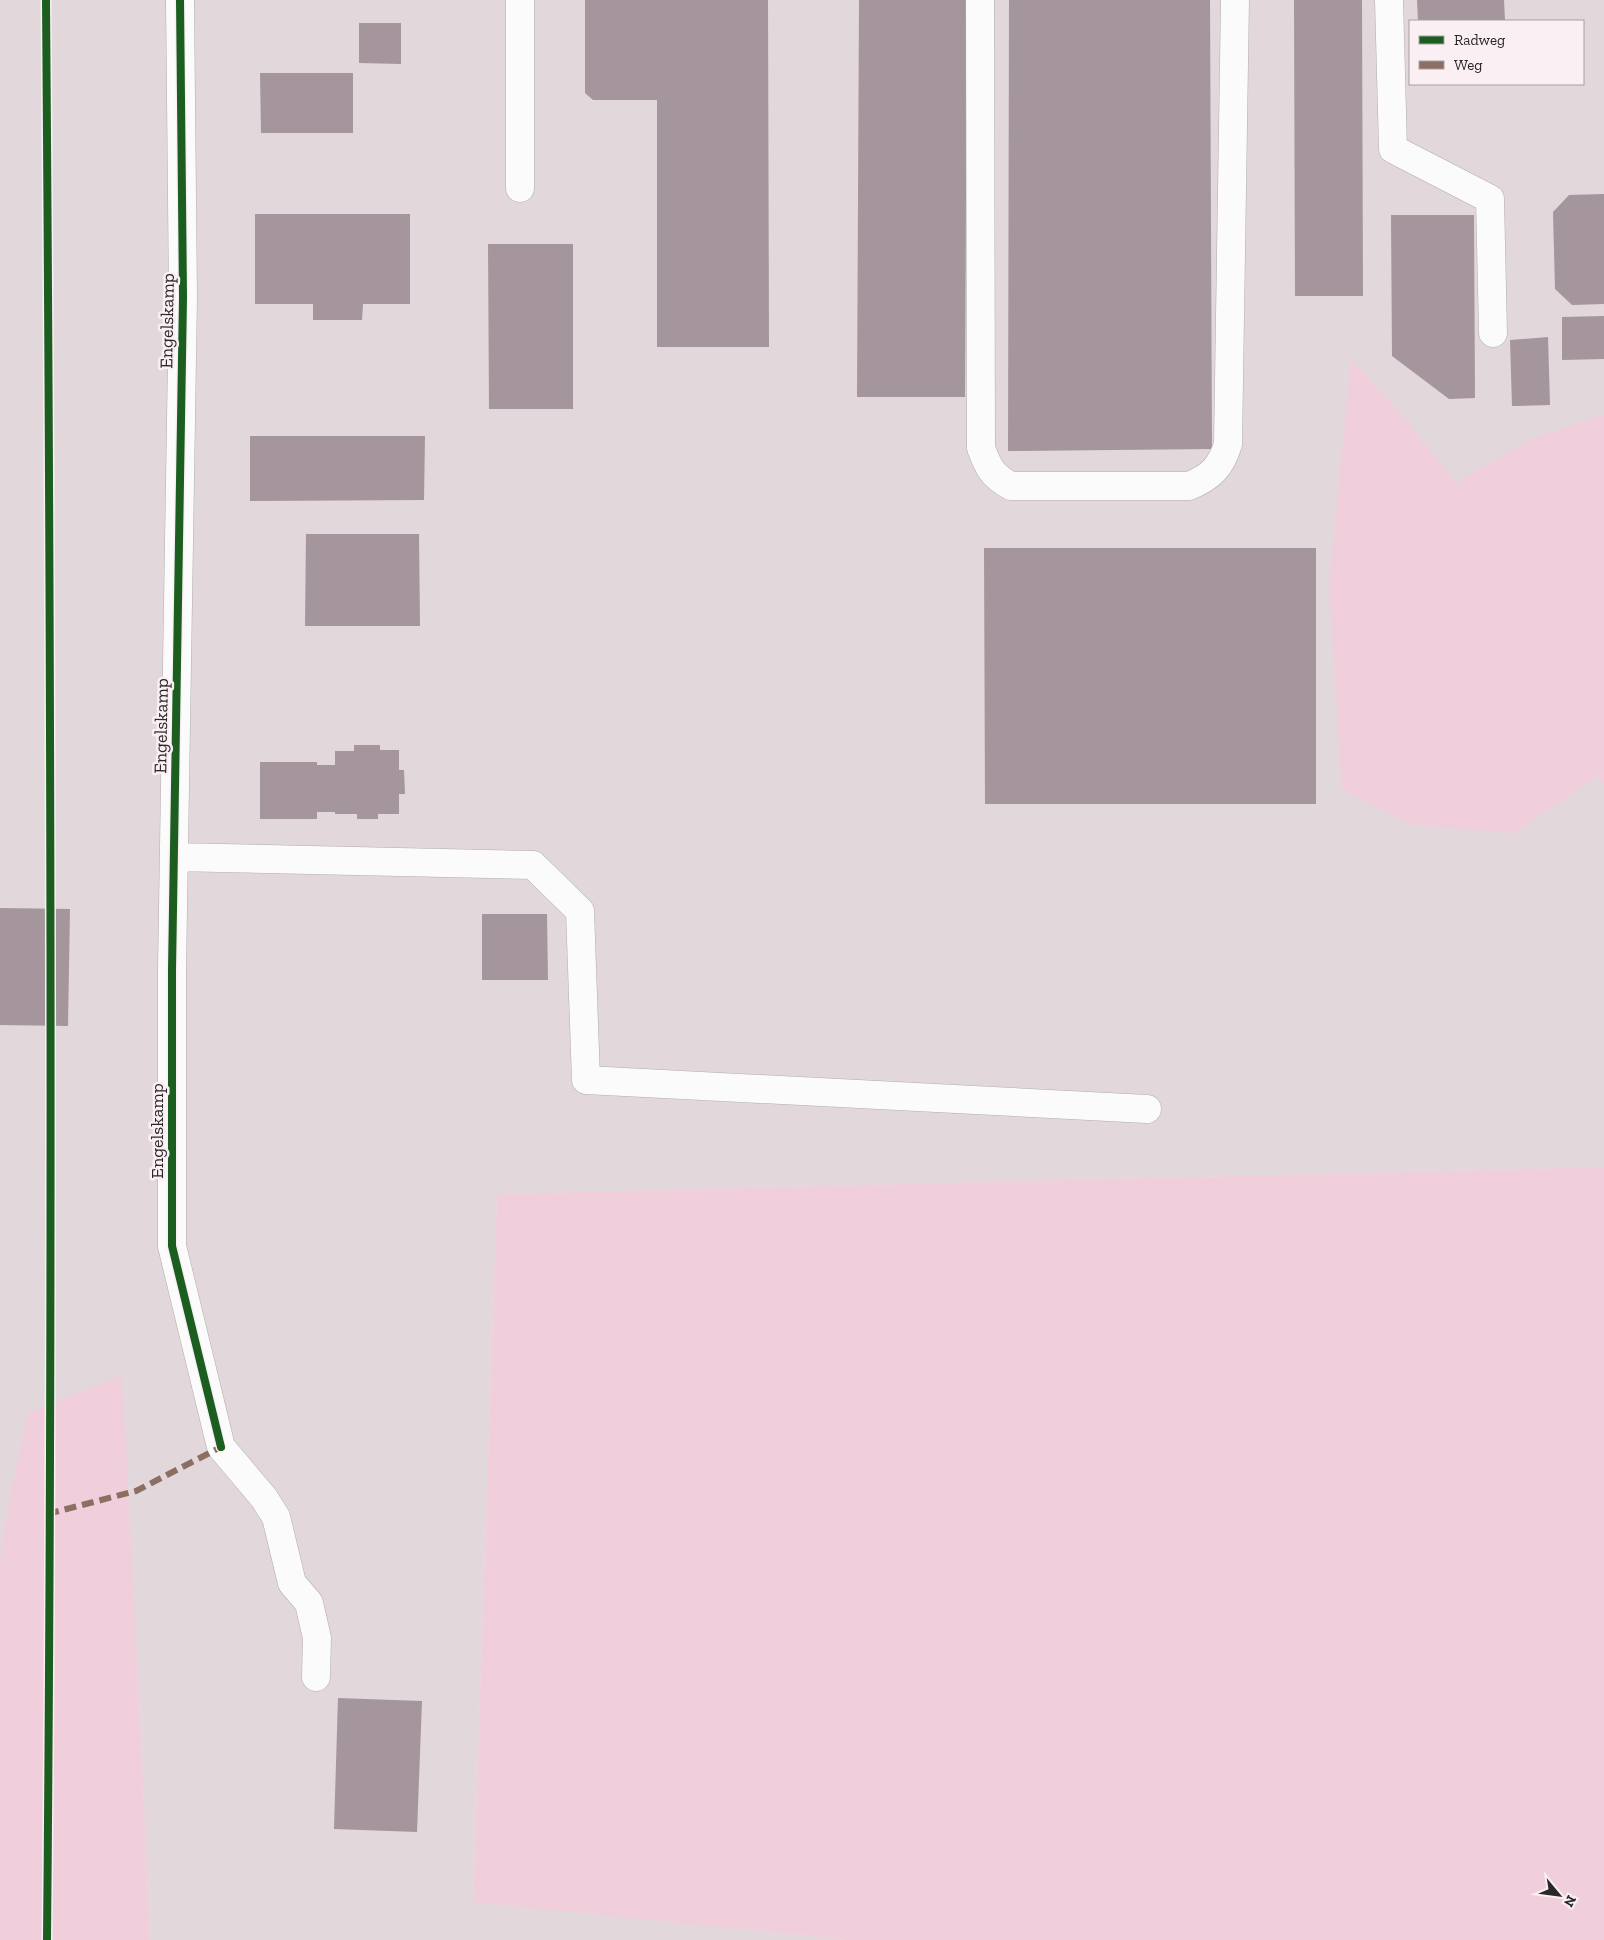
<svg xmlns="http://www.w3.org/2000/svg" width="1604" height="1940" viewBox="0 0 1604 1940" font-family="'Zilla Slab',serif">
	<style>
		.built { fill: #e2d7db; fill-rule: evenodd }
		.green { fill: #f1cedb }
		.building { fill: #a5959c }
		.lines { fill: none; stroke-linecap: round; stroke-linejoin: round }
		.minor-casing { stroke: #b1adaf; stroke-width: 29 }
		.minor { stroke: #fcfbfb; stroke-width: 28 }
		.quiet { stroke: #8d6e63; stroke-width: 6; stroke-dasharray: 12 6; stroke-linecap: butt }
		.cycleway-casing { stroke: #faf0f3; stroke-width: 11 }
		.cycleway { stroke: #1b5e20; stroke-width: 8 }
		.labels { text-anchor: middle; dominant-baseline: central; stroke-width: 5; stroke-linejoin: round; paint-order: stroke }
		.street-label { font-size: 18px; fill: #2a2728; stroke: #faf0f3 }
	</style>
	<rect width="100%" height="100%" fill="#eae5e7"/>
	<path class="built" d="M0 0H1604V1167L497 1194 473 1901 847 1940H150L141 1737 121 1375 0 1561ZM1410 21H1583V84H1410Z"/>
	<path class="green" d="M1351 359 1407 421 1456 483 1531 439 1604 415V783L1598 775 1515 833 1410 825 1342 789 1329 584Z
		M1604 1167V1940H847L473 1902 497 1194Z
		M122 1375 141 1737 150 1940H0V1561L10 1496 28 1413Z"/>
	<path class="building" d="M585 0H768L769 347H657V100H593L585 93Z
		M859 0H967L965 397H857Z
		M1009 0H1210L1212 449 1008 451Z
		M1294 0H1362L1363 296H1295Z
		M1417 0H1504L1505 21H1418Z
		M359 23H401V64L359 63Z
		M260 73H353V133H261Z
		M1604 194V304L1572 305 1555 289 1553 212 1569 195Z
		M255 214H410V304H363L362 320H313V304H255Z
		M1391 215H1474L1475 398 1449 399 1392 356Z
		M488 244H573V409H489Z
		M1604 316V359L1562 360V317Z
		M1548 337 1550 405 1512 406 1510 340Z
		M250 436H425L424 500 250 501Z
		M306 534H419L420 626H305Z
		M984 548H1316V804H985Z
		M354 745H380V750H399V770H404L405 794H399V814H378V819H357V814H335V812H317V819H260V762H317V765H335V751H354Z
		M0 908 70 909 68 1026 0 1025Z
		M482 914H547L548 980H482Z
		M338 1698 422 1701 417 1832 334 1829Z"/>
	<g class="lines">
		<defs>
			<path id="minor" d="M180 0 183 297 172 970V1246L221 1447 264 1498 276 1517 292 1583 309 1603 317 1638 316 1677
				M520 0V188
				M980 0 981 448C988 467 992 476 1011 486H1189C1211 477 1221 467 1228 444L1235 0
				M1389 0 1393 149 1490 199 1493 333
				M174 857 533 865 580 911 586 1080 1147 1109"/>
		</defs>
		<use href="#minor" class="minor-casing"/>
		<use href="#minor" class="minor"/>
		<path class="quiet" d="M51 1517V1513L136 1491 221 1447"/>
		<defs>
			<path id="cycleway" d="M46 0C51 647 53 1293 47 1940
				M180 0 183 297 172 970V1246L221 1447"/>
		</defs>
		<use href="#cycleway" class="cycleway-casing"/>
		<use href="#cycleway" class="cycleway"/>
	</g>
	<g class="labels">
		<g class="street-label">
			<text transform="translate(167 321) rotate(-89)">Engelskamp</text>
			<text transform="translate(161 726) rotate(-89)">Engelskamp</text>
			<text transform="translate(157 1131) rotate(-90)">Engelskamp</text>
		</g>
	</g>
	<rect x="1409" y="20" width="175" height="65" fill="#faf0f3" stroke="#a7a0a2"/>
	<rect x="1419" y="36" width="25" height="8" fill="#1b5e20" stroke="#a7a0a2"/>
	<text x="1454" y="45" font-size="15" fill="#2a2728">Radweg</text>
	<rect x="1419" y="61" width="25" height="8" fill="#8d6e63" stroke="#a7a0a2"/>
	<text x="1454" y="70" font-size="15" fill="#2a2728">Weg</text>
	<g transform="translate(1559 1895) rotate(119)" stroke="#faf0f3" stroke-width="4" paint-order="stroke">
	<path d="M0-4L9 19L0 12L-9 19Z" fill="#2a2728"/>
	<text y="-8" font-size="14" font-weight="bold" text-anchor="middle" fill="#2a2728">N</text>
	</g>
</svg>
